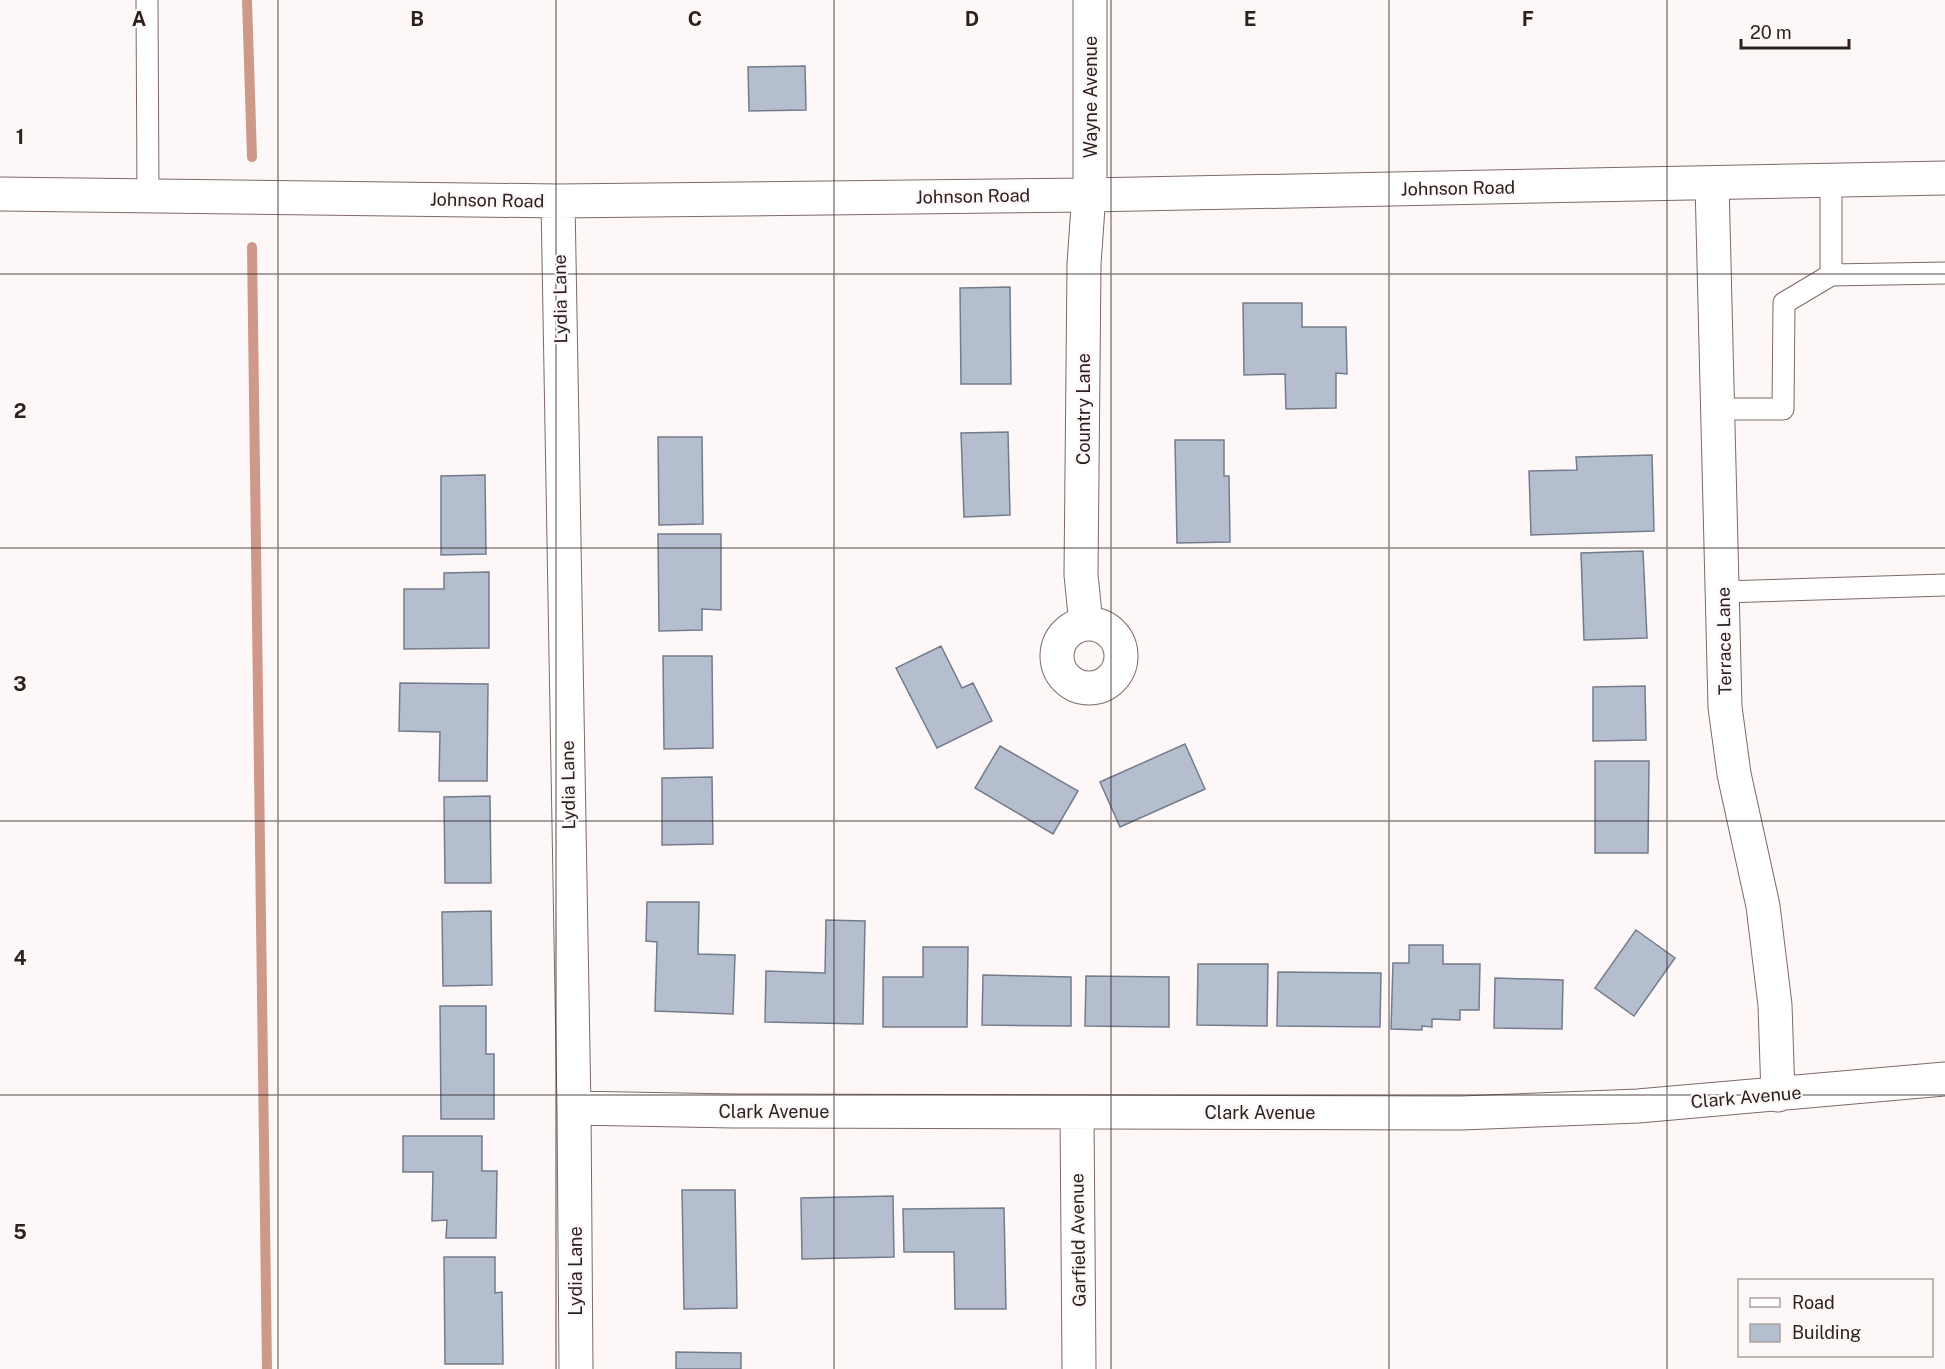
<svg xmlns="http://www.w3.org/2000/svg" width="1945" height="1369" viewBox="0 0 1945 1369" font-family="'Public Sans',sans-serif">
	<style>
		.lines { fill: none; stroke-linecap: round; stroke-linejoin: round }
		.stream { stroke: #ce988b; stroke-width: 10 }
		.building { fill: #b5becf; stroke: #747c8c; stroke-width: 1.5 }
		.lane-casing { stroke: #7d6a65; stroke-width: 23 }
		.street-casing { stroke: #7d6a65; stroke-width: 35 }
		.lane { stroke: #fff; stroke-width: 21 }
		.street { stroke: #fff; stroke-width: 33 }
		.grid { fill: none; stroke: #2b2220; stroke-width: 1.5; stroke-opacity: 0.55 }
		.labels { text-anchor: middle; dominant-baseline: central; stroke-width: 4.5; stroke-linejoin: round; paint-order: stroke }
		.street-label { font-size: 18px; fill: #2b2220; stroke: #fdf8f7 }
		.grid-label { font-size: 20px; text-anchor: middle; font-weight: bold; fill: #2b2220; stroke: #fdf8f7; stroke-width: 4.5; stroke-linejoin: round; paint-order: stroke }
	</style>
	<rect width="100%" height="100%" fill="#fdf8f7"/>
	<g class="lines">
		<path class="stream" d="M247 0 252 157
			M252 247 267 1369"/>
	</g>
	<path class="building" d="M805 66 806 110 749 111 748 67Z
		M1010 287 1011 384H961L960 288Z
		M1243 303H1302V327H1346L1347 374 1336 373V408L1286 409 1285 374 1244 375Z
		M1008 432 1010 515 964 517 961 433Z
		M658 437H702L703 524 659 525Z
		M1175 440H1224V476H1229L1230 542 1177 543Z
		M1652 455 1654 531 1531 535 1529 471 1577 470 1576 457Z
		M485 475 486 554 441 555V476Z
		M658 534H721V610L702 609V630L659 631Z
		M1643 551 1647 638 1584 640 1581 553Z
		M489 572V648L404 649V589H444V573Z
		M941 646 962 688 973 683 992 721 937 748 896 668Z
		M663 656H712L713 748 664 749Z
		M400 683 488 684 487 781H439L440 732 399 731Z
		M1645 686 1646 740 1593 741V687Z
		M1185 744 1205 789 1120 827 1100 782Z
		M1000 746 1078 791 1053 834 975 788Z
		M1595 761H1649L1648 853H1595Z
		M712 777 713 844 662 845V778Z
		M490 796 491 883H445L444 797Z
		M647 902H699L698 954 735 955 733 1014 655 1011 657 942 646 941Z
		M491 911 492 985 443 986 442 912Z
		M826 920 865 921 863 1024 765 1022 766 971 825 973Z
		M1636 930 1675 958 1634 1016 1595 988Z
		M1409 945H1443V964H1480L1479 1010H1460V1020L1432 1019V1027L1422 1026V1030L1391 1029 1393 963H1409Z
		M923 947H968L967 1027H883V977H923Z
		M1198 964H1268L1267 1026 1197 1025Z
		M1278 972 1381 973 1380 1027 1277 1026Z
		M983 975 1071 977V1026L982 1025Z
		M1086 976 1169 977V1027L1085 1026Z
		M1495 978 1563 980 1562 1029 1494 1028Z
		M440 1006H486V1054H494V1119H441Z
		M403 1136H482V1171H497L496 1238H446L447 1220 432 1221 433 1172H403Z
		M682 1190H735L737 1308 684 1309Z
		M893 1196 894 1257 802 1259 801 1198Z
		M1004 1208 1006 1309H955L954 1252H904L903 1209Z
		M444 1257H495V1293L502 1292 503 1364H445Z
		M676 1352 741 1353V1369H676Z"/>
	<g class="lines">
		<defs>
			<path id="lane" d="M147 0 148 197
				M1831 181V275L1945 273
				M1718 409H1783L1784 303 1831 275
				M1722 592 1945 585"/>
			<path id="street" d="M1712 183 1725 707 1734 774 1763 906 1775 1005 1778 1095
				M0 194 558 201 1089 195 1945 178
				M558 201 574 1108 576 1369
				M1086 624 1081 575 1084 264 1090 179V0
				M1057 656a32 32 0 1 1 64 0a32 32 0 1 1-64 0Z
				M574 1108 734 1111 1461 1113 1638 1106 1945 1079
				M1077 1112 1079 1369"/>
		</defs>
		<use href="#lane" class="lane-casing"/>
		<use href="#street" class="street-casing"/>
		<use href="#lane" class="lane"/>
		<use href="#street" class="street"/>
	</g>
	<path class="grid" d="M278 0V1369M556 0V1369M834 0V1369M1111 0V1369M1389 0V1369M1667 0V1369M0 274H1945M0 548H1945M0 821H1945M0 1095H1945"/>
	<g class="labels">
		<g class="street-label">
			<text transform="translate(1090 97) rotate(-90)">Wayne Avenue</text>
			<text transform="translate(1458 188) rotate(-1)">Johnson Road</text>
			<text transform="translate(973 196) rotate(-1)">Johnson Road</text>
			<text transform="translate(487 200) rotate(1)">Johnson Road</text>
			<text transform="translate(560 299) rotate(-91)">Lydia Lane</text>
			<text transform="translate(1083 409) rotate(-90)">Country Lane</text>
			<text transform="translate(1724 641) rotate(-91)">Terrace Lane</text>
			<text transform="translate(568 785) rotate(-91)">Lydia Lane</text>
			<text transform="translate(1746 1097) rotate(-5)">Clark Avenue</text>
			<text x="774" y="1111">Clark Avenue</text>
			<text x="1260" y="1112">Clark Avenue</text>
			<text transform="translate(1078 1240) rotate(-91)">Garfield Avenue</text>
			<text transform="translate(575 1271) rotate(-90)">Lydia Lane</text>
		</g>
	</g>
	<g class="grid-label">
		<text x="139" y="26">A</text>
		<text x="417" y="26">B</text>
		<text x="695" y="26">C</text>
		<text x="972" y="26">D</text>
		<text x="1250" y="26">E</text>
		<text x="1528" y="26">F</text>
		<text x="20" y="144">1</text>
		<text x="20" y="418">2</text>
		<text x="20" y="691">3</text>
		<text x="20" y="965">4</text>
		<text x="20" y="1239">5</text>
	</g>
	<rect x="1738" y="1279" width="195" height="78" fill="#fdf8f7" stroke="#a9a2a1" stroke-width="1.5"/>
	<rect x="1750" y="1298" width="30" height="9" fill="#ffffff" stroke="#a9a2a1" stroke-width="1.5"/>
	<text x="1792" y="1309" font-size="18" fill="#2b2220">Road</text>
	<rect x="1750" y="1324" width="30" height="18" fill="#b5becf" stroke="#a9a2a1" stroke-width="1.5"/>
	<text x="1792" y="1339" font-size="18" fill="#2b2220">Building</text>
	<path d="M1741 39v9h108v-9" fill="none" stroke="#2b2220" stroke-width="3"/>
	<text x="1750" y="39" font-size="18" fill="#2b2220" stroke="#fdf8f7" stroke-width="4.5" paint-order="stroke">20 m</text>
</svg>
